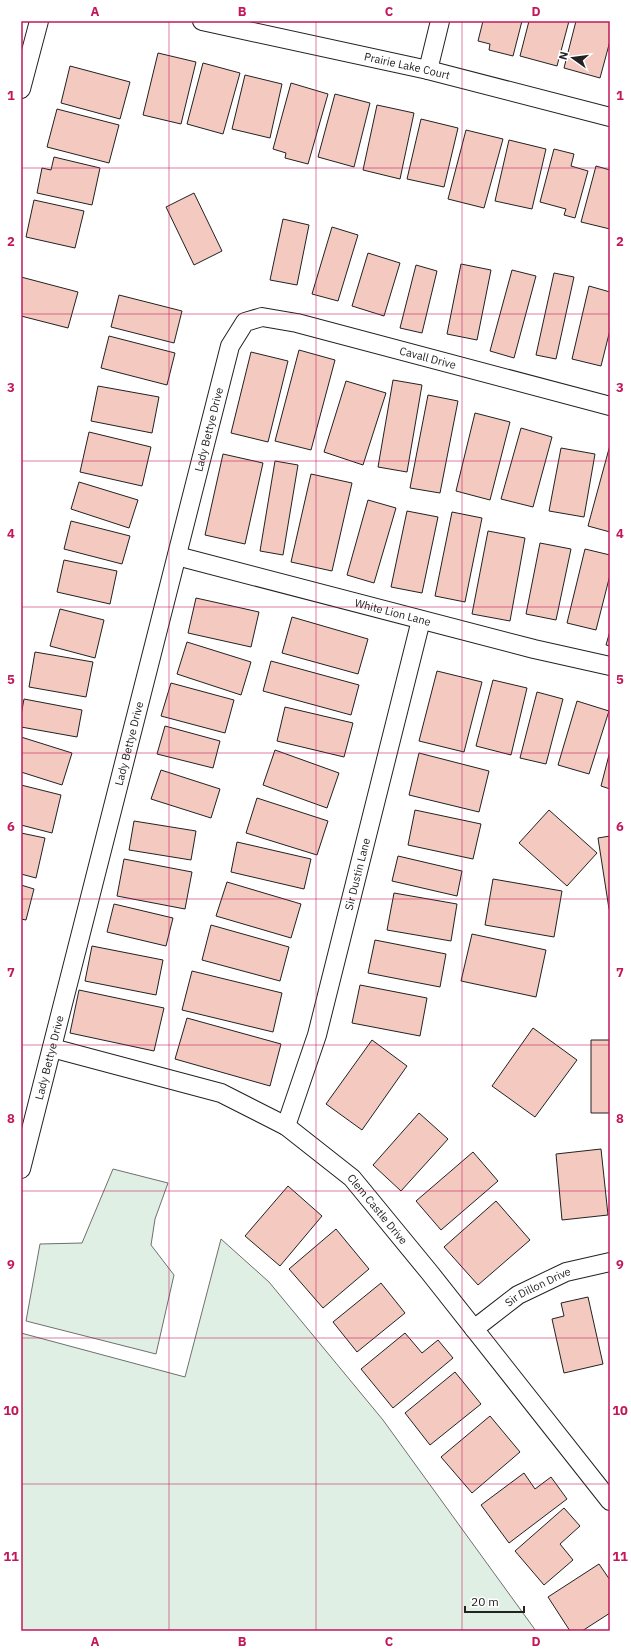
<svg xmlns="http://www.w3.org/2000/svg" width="631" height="1652" viewBox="0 0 631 1652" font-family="'IBM Plex Sans',sans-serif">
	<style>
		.green { fill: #e0efe3; stroke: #6f6f6f }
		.building { fill: #f3c9c0; stroke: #222 }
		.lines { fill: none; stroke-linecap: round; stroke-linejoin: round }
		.minor-casing { stroke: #222; stroke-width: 20 }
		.minor { stroke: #fff; stroke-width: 18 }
		.grid { fill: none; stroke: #c2185b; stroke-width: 1; stroke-opacity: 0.55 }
		.labels { text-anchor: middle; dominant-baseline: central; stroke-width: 3; stroke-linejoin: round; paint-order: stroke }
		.street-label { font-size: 11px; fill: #222; stroke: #fff }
		.neatline { fill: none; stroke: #c2185b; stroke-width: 1.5 }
		.grid-label { font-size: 13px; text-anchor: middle; font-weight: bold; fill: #c2185b }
	</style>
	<rect width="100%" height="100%" fill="#fff"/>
	<path class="green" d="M113 1169 168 1183 155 1219 151 1245 174 1275 156 1354 26 1321 40 1244 82 1243Z
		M221 1239 269 1282 383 1420 536 1631H21V1333L185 1377Z"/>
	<path class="building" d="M483 21H522L513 56 489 50 490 44 478 41Z
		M529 21H569L557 66 520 56Z
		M576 21H610V41L600 78 564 68Z
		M158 53 196 62 181 124 143 115Z
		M203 63 240 73 223 134 187 124Z
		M70 66 130 82 120 119 61 103Z
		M245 75 282 84 270 138 232 129Z
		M291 83 328 94 308 164 285 158 286 153 273 149Z
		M335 94 370 103 354 167 318 157Z
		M377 105 414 113 400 179 363 170Z
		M57 109 119 125 109 163 47 147Z
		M421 119 458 128 444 187 407 179Z
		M466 130 503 139 484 208 448 199Z
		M509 140 546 149 532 209 495 201Z
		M554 149 574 154 571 166 588 171 575 218 564 215 566 209 540 202Z
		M54 157 100 168 92 205 37 193 42 168 51 170Z
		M596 166 610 170V229L581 222Z
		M194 193 222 251 194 265 166 207Z
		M34 200 84 211 75 248 26 237Z
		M283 219 309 225 297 285 270 280Z
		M332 227 358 235 338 301 312 294Z
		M368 253 400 263 384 316 352 306Z
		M461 264 491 270 477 340 447 334Z
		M416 265 437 271 422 333 400 328Z
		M512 270 536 276 514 358 490 351Z
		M554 273 574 277 556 359 536 355Z
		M21 277 78 292 68 328 21 316Z
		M589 286 610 292V330L601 366 572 359Z
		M119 295 182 311 174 343 111 327Z
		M109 336 175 353 167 385 101 368Z
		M299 350 335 360 311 450 275 441Z
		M251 352 288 361 268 442 231 433Z
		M393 380 422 385 407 472 378 467Z
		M346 381 386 393 363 465 324 452Z
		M98 386 159 397 152 433 91 421Z
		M428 395 458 401 440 493 410 488Z
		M475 413 510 422 490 500 456 491Z
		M521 428 552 437 533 507 501 499Z
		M89 432 151 447 142 486 80 472Z
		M610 445V532L588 526Z
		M561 448 595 454 584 517 549 511Z
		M223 454 263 463 245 544 205 535Z
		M275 461 298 465 283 555 260 551Z
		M311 474 352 483 332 571 291 562Z
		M79 482 138 500 129 528 71 509Z
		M368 500 396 508 374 583 347 575Z
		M407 511 438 517 422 593 391 587Z
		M452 512 482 518 465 602 435 596Z
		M71 521 130 536 122 564 64 549Z
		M488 531 525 538 510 621 472 614Z
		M540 543 571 549 556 620 526 614Z
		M585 549 610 555V575L596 630 567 623Z
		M64 560 117 571 110 604 57 592Z
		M196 598 259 612 251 647 188 633Z
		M60 609 104 620 95 658 50 646Z
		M292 617 368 639 358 674 282 653Z
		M610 631V646L606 645Z
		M187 642 251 662 241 695 177 674Z
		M35 652 93 662 86 697 29 687Z
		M271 661 359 685 351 715 263 691Z
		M437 671 482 682 464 752 419 741Z
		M493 680 527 688 511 755 476 746Z
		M171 683 234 700 225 733 161 716Z
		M537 692 563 699 546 764 520 758Z
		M24 699 82 710 77 737 21 727V715Z
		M577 701 609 711 589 774 558 765Z
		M285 707 353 723 344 757 277 741Z
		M165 726 220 741 213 768 157 754Z
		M21 737 72 753 62 785 21 772Z
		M275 750 339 773 327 808 263 785Z
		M610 751V789L601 786Z
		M419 753 489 771 479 812 409 795Z
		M161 770 220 789 211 818 151 799Z
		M21 785 61 795 52 833 21 825Z
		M257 798 328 821 317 855 246 833Z
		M415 810 481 824 473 859 408 845Z
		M549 810 597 853 567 886 519 843Z
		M134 821 196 831 191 860 129 850Z
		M21 833 45 838 36 878 21 874Z
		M610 836V909H609L598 838Z
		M237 842 311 859 304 889 231 872Z
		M398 856 462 871 457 896 392 881Z
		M124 859 192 872 185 909 117 896Z
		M493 879 562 891 554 937 485 925Z
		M227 882 301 904 291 938 216 916Z
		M21 885 34 889 26 920 21 919Z
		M394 893 457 904 451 941 387 930Z
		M114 904 173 918 166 946 107 932Z
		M211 925 289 947 280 981 202 960Z
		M472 934 546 950 536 997 461 981Z
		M375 940 446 954 440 987 368 973Z
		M92 946 163 960 156 995 85 981Z
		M192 971 282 993 273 1032 182 1010Z
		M360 985 427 998 420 1036 352 1023Z
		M79 990 164 1008 154 1051 70 1033Z
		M187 1018 281 1044 270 1086 175 1059Z
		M533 1028 577 1060 535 1117 492 1086Z
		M372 1040 407 1066 362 1130 326 1104Z
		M591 1040H610V1113H591Z
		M419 1113 448 1139 401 1191 373 1165Z
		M601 1149 608 1215 562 1220 556 1154Z
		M473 1152 498 1181 441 1230 416 1201Z
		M288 1186 322 1216 280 1266 245 1236Z
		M496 1201 530 1240 478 1285 444 1247Z
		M336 1229 369 1269 323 1308 289 1269Z
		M381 1283 405 1313 357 1352 333 1322Z
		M588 1297 603 1364 564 1373 552 1319 564 1316 561 1303Z
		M405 1333 422 1353 438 1340 453 1358 393 1408 361 1369Z
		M455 1372 481 1404 430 1445 405 1413Z
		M490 1416 520 1452 472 1493 441 1457Z
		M524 1473 535 1489 551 1477 567 1499 509 1543 481 1505Z
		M564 1508 580 1526 560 1544 573 1560 544 1585 515 1551Z
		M599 1564 610 1580V1613L582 1631H570L548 1597Z"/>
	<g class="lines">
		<defs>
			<g id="minor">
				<path id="s1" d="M202 21 428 70 610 117"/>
				<path d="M428 70 440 21"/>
				<path d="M21 89 39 21"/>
				<path id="s2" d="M177 556 534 649 610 666"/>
				<path id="s3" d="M52 1048 221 1093 286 1126 352 1178 430 1273 610 1501"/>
				<path id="s4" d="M286 1126 317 1035 421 620"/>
				<path id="s5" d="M21 1169 230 346 245 322 262 317 297 323 610 406"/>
				<path id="s6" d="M474 1329 518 1295 566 1272 610 1262"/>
			</g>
		</defs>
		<use href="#minor" class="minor-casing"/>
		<use href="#minor" class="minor"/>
	</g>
	<path class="grid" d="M169 21V1631M316 21V1631M462 21V1631M21 168H610M21 314H610M21 461H610M21 607H610M21 753H610M21 899H610M21 1045H610M21 1191H610M21 1338H610M21 1484H610"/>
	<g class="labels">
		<g class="street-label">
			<text stroke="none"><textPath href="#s1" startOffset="210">Prairie Lake Court</textPath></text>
			<text stroke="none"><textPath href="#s5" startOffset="1066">Cavall Drive</textPath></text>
			<text stroke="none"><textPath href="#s5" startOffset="763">Lady Bettye Drive</textPath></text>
			<text stroke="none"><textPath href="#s2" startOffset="223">White Lion Lane</textPath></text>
			<text stroke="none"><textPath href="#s5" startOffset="439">Lady Bettye Drive</textPath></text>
			<text stroke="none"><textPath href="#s4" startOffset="262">Sir Dustin Lane</textPath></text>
			<text stroke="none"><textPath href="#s5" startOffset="115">Lady Bettye Drive</textPath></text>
			<text stroke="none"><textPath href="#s3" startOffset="372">Clem Castle Drive</textPath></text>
			<text stroke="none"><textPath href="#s6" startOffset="77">Sir Dillon Drive</textPath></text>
		</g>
	</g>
	<rect width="631" height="1652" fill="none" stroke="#ffffff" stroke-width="44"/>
	<g transform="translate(573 58) rotate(284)" stroke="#ffffff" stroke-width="3" paint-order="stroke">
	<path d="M0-3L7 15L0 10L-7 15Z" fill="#222222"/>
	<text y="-6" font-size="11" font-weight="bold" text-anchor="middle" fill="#222222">N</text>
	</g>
	<path d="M465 1606v6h59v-6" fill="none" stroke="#222222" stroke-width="2"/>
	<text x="471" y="1606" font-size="12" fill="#222222" stroke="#ffffff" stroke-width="3" paint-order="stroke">20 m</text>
	<rect x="22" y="22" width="587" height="1608" class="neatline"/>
	<g class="grid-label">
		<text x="95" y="16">A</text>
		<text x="242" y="16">B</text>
		<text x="389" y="16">C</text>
		<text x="536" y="16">D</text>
		<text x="11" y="100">1</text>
		<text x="620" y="100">1</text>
		<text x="11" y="246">2</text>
		<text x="620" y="246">2</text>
		<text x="11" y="392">3</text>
		<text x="620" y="392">3</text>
		<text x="11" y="538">4</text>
		<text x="620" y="538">4</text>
		<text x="11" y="684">5</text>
		<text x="620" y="684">5</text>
		<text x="11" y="831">6</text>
		<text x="620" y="831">6</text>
		<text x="11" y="977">7</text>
		<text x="620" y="977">7</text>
		<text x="11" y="1123">8</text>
		<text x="620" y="1123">8</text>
		<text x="11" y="1269">9</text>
		<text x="620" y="1269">9</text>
		<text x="11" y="1415">10</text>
		<text x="620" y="1415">10</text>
		<text x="11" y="1561">11</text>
		<text x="620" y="1561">11</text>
		<text x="95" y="1646">A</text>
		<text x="242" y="1646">B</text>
		<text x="389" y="1646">C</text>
		<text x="536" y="1646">D</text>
	</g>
</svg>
